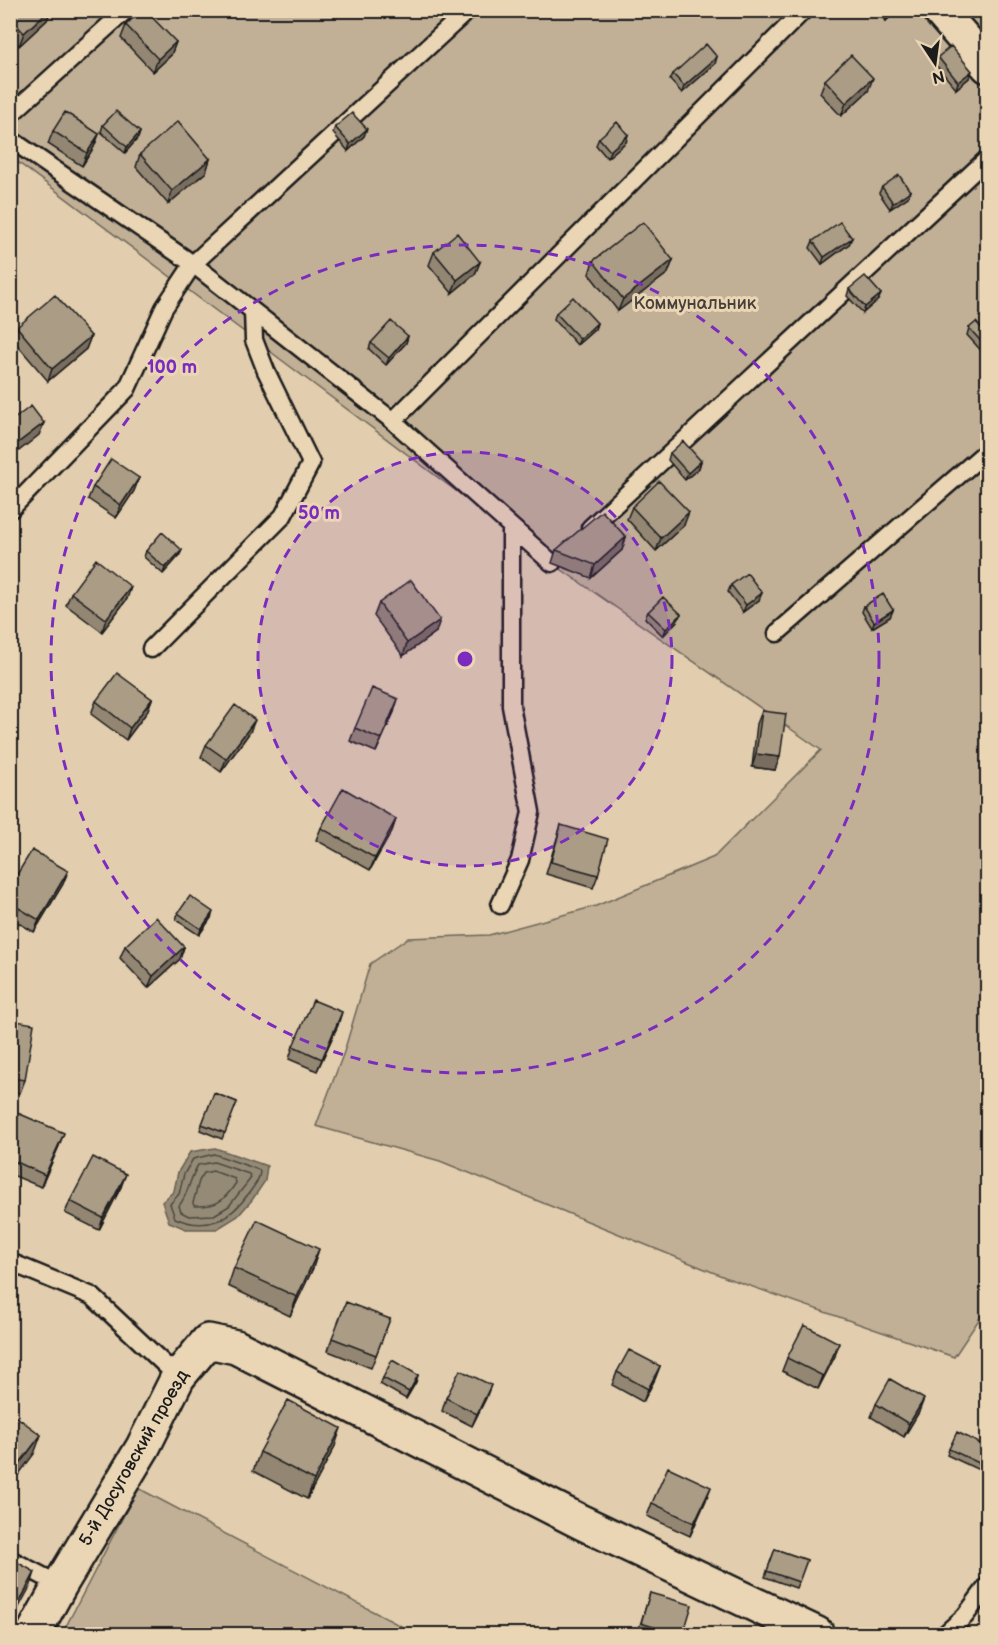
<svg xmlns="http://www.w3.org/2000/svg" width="998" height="1645" viewBox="0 0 998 1645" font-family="'Balsamiq Sans',sans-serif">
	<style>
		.green { fill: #c1b096; stroke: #6e6659; stroke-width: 1.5 }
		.water { fill: #958a76; stroke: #655e52; stroke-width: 1.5 }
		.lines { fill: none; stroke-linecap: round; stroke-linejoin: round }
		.shore { stroke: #4c4840; stroke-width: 1.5 }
		.service-casing { stroke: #1c1c1c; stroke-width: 21 }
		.minor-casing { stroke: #1c1c1c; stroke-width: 38 }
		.service { stroke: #ead5b4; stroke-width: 16 }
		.minor { stroke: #ead5b4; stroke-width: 33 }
		.wall { fill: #938673; stroke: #1c1c1c; stroke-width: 1.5 }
		.shaded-wall { fill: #786d5e; stroke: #1c1c1c; stroke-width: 1.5 }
		.building { fill: #ab9c86; stroke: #1c1c1c; stroke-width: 1.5 }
		.ring { fill: none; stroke: #7b2cbf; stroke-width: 3; stroke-dasharray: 10 8 }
		.labels { text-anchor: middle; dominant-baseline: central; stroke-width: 6; stroke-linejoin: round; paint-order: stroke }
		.park-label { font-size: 18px; fill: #45413a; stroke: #ead5b4 }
		.street-label { font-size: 18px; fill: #1c1c1c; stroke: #ead5b4 }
		.centre { fill: #7b2cbf; stroke: #ead5b4; stroke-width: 3 }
		.ring-label { font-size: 18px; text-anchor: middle; font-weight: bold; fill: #7b2cbf; stroke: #ead5b4; stroke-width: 6; stroke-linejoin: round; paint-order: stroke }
	</style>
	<rect width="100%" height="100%" fill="#e2ceae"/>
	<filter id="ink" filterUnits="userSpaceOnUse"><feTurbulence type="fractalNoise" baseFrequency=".0167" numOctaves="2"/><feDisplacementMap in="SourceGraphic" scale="12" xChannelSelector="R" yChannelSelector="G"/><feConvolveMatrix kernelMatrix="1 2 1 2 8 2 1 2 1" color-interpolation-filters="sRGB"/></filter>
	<g filter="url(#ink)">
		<path class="green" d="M10 11H987L988 1306 954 1357 727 1278 440 1161 316 1126 344 1052 370 964 408 938 489 935 596 906 714 857 821 750 552 563 11 157Z
			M138 1488 416 1634H62Z"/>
		<path class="water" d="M215 1148 267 1166 265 1181 252 1200 238 1216 217 1229H186L169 1222 162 1202 174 1191 178 1172 190 1152Z"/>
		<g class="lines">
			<path class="shore" d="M214 1154 259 1170 260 1172C259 1181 254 1186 249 1193 230 1220 207 1232 175 1218L170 1204 179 1194 184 1174 193 1159Z
				M214 1162 249 1174 251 1178 229 1206 214 1215 189 1216 181 1212 179 1206C189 1193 189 1180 198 1165Z
				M213 1171 235 1179 236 1183C224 1201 217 1207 194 1206L193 1203 199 1181 204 1173Z"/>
			<defs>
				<path id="service" d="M10 115 126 10
					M10 139 193 264 253 311 393 421 552 563
					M393 421 804 10
					M10 510 127 389 164 308 193 264 468 10
					M590 528 988 158
					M777 633 988 450
					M151 649 283 516 311 463 266 371 254 340 253 311
					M500 905 520 860 531 812 511 706V532L520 539
					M10 1262 92 1296 178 1377
					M10 1559 60 1585
					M945 1634 965 1616 988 1585"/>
				<path id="minor" d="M939 10 988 66
					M33 1634 60 1585 143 1447 178 1377 208 1341 236 1347 581 1522 817 1634"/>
			</defs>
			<use href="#service" class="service-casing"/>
			<use href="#minor" class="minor-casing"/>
			<use href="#service" class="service"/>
			<use href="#minor" class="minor"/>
		</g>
		<path class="wall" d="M11 10H51L47 20 19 46 10 36Z
			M876 10H897L886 21Z
			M971 10H981L977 15Z
			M126 25 176 42 171 55 153 72 121 38Z
			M938 57 969 78 956 89 935 64Z
			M715 64 682 93 670 80 673 74Z
			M825 80 868 91 841 116 820 93Z
			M103 125 140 132 138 138 125 153 101 132Z
			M335 127 364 136 348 151 333 133Z
			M53 131 99 134 94 147 82 166 48 144Z
			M599 138 626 142 607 158 596 145Z
			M140 154 210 159 206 172 168 204 136 167Z
			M882 187 910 191 908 197 890 209 879 193Z
			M813 241 849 244 822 264 810 248Z
			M434 252 480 262 475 274 452 293 429 265Z
			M673 260 668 273 618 311 589 274 593 261Z
			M849 289 881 294 878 300 863 313 847 296Z
			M556 313 597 323 595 329 577 345 554 319Z
			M17 327 91 336 86 349 48 381 13 340Z
			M969 328 987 334V357L967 335Z
			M408 336 406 343 386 365 369 349 371 343Z
			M670 453 701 461 699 468 685 480 668 460Z
			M139 478 134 491 116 518 88 499 93 487Z
			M632 507 684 525 656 551 627 519Z
			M626 537 622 550 591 578 552 563 556 550Z
			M182 550 179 556 163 574 144 557 146 551Z
			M731 585 759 600 743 612 728 592Z
			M71 593 127 599 102 632 66 605Z
			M379 603 436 632 403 656 374 616Z
			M864 606 893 610 890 617 872 628 862 612Z
			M648 612 678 620 663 636 645 618Z
			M152 699 147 712 126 740 91 714 96 701Z
			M762 711 775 770 752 767 757 724Z
			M394 712 376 752 350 741 355 728Z
			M250 732 221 772 201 757 206 745Z
			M396 819 392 831 370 870 316 840 321 828Z
			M561 825 598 875 593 888 546 874Z
			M68 871 63 884 34 932 10 918V886Z
			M178 913 211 918 199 935 176 920Z
			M125 946 184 947 180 959 148 988 120 958Z
			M10 1020 25 1080 20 1093 10 1092Z
			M338 1025 317 1071 289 1059 293 1046Z
			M214 1093 237 1102 222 1139 200 1130Z
			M10 1116 59 1146 41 1187 10 1174Z
			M121 1187 99 1230 65 1213 70 1201Z
			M234 1268H313L290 1316 228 1286Z
			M390 1319 371 1368 328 1351 332 1338Z
			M835 1356 818 1389 782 1371 787 1358Z
			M987 1362V1384L980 1380Z
			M660 1366 655 1379 643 1402 612 1385 617 1372Z
			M418 1375 416 1382 406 1399 380 1384 383 1378Z
			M446 1398H486L472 1426 442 1411Z
			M876 1404 919 1412 904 1437 871 1417Z
			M335 1446 307 1499 253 1471 260 1452Z
			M949 1449 987 1451 979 1470 947 1455Z
			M706 1500 690 1536 647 1516 652 1503Z
			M775 1549 807 1560 796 1588 765 1577Z
			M650 1593 683 1635H637Z"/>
		<path class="shaded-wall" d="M49 10H51L47 20 19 46 24 33Z
			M889 10H897L886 21Z
			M176 42 171 55 153 72 158 59Z
			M717 57 715 64 682 93 684 86Z
			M972 71 969 78 956 89 958 82Z
			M873 78 868 91 841 116 846 103Z
			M367 129 364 136 348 151 350 144Z
			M140 132 138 138 125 153 127 147Z
			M99 134 94 147 82 166 87 153Z
			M628 135 626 142 607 158 610 151Z
			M210 159 206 172 168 204 172 191Z
			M910 191 908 197 890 209 893 203Z
			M852 238 849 244 822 264 824 257Z
			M673 260 668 273 618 311 623 299Z
			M480 262 475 274 452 293 457 280Z
			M881 294 878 300 863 313 865 307Z
			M597 323 595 329 577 345 580 339Z
			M91 336 86 349 48 381 52 369Z
			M408 336 406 343 386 365 389 358Z
			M44 423 39 435 10 458 11 448Z
			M701 461 699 468 685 480 688 473Z
			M139 478 134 491 116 518 121 505Z
			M689 512 684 525 656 551 661 538Z
			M626 537 622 550 591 578 595 565Z
			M182 550 179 556 163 574 165 568Z
			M131 587 127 599 102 632 106 619Z
			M762 593 759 600 743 612 746 605Z
			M893 610 890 617 872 628 874 622Z
			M681 614 678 620 663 636 666 629Z
			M440 620 436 632 403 656 407 643Z
			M152 699 147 712 126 740 130 728Z
			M398 699 394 712 376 752 381 739Z
			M255 720 250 732 221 772 226 759Z
			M756 754 780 757 775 770 752 767Z
			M396 819 392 831 370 870 375 858Z
			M68 871 63 884 34 932 39 920Z
			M213 912 211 918 199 935 201 929Z
			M184 947 180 959 148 988 153 976Z
			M342 1012 338 1025 317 1071 322 1059Z
			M64 1133 59 1146 41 1187 45 1175Z
			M126 1174 121 1187 99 1230 103 1218Z
			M319 1249 313 1268 290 1316 297 1297Z
			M839 1343 835 1356 818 1389 823 1376Z
			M660 1366 655 1379 643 1402 648 1389Z
			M418 1375 416 1382 406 1399 409 1392Z
			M491 1385 486 1398 472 1426 477 1414Z
			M924 1399 919 1412 904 1437 909 1424Z
			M341 1428 335 1446 307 1499 314 1480Z
			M41 1435 34 1454 10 1486V1476Z
			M711 1487 706 1500 690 1536 694 1523Z
			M35 1572 31 1585 10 1624V1620Z"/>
		<path class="building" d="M49 10 24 33 10 18 11 10Z
			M141 10H145L176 42 158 59 126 25Z
			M706 44 717 57 684 86 673 74Z
			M951 46 972 71 958 82 938 57Z
			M851 55 873 78 846 103 825 80Z
			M116 111 140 132 127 147 103 125Z
			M65 112 99 134 87 153 53 131Z
			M352 113 367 129 350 144 335 127Z
			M178 121 210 159 172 191 140 154Z
			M617 122 628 135 610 151 599 138Z
			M899 175 910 191 893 203 882 187Z
			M643 222 673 260 623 299 593 261Z
			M840 222 852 238 824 257 813 241Z
			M457 233 480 262 457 280 434 252Z
			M865 276 881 294 865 307 849 289Z
			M55 295 91 336 52 369 17 327Z
			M573 297 597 323 580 339 556 313Z
			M391 321 408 336 389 358 371 343Z
			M976 322 987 334V348L969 328Z
			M31 406 44 423 11 448 10 446V422Z
			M683 441 701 461 688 473 670 453Z
			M111 459 139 478 121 505 93 487Z
			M659 481 689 512 661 538 632 507Z
			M602 511 626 537 595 565 556 550Z
			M162 532 182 550 165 568 146 551Z
			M96 559 131 587 106 619 71 593Z
			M747 573 762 593 746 605 731 585Z
			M411 580 440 620 407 643 379 603Z
			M883 594 893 610 874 622 864 606Z
			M663 597 681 614 666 629 648 612Z
			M117 673 152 699 130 728 96 701Z
			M372 688 398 699 381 739 355 728Z
			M235 705 255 720 226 759 206 745Z
			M762 711 786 714 780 757 756 754Z
			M343 788 396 819 375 858 321 828Z
			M561 825 608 839 598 875 551 862Z
			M32 850 68 871 39 920 10 903V886Z
			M190 896 213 912 201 929 178 913Z
			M156 917 184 947 153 976 125 946Z
			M313 1000 342 1012 322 1059 293 1046Z
			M10 1020 34 1024 25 1080 10 1078Z
			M214 1093 237 1102 225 1133 202 1124Z
			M13 1111 64 1133 45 1175 10 1159V1116Z
			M93 1157 126 1174 103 1218 70 1201Z
			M257 1220 319 1249 297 1297 234 1268Z
			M346 1302 390 1319 376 1355 332 1338Z
			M804 1325 839 1343 823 1376 787 1358Z
			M629 1350 660 1366 648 1389 617 1372Z
			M392 1360 418 1375 409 1392 383 1378Z
			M460 1370 491 1385 477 1414 446 1398Z
			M890 1379 924 1399 909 1424 876 1404Z
			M288 1400 341 1428 314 1480 260 1452Z
			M10 1412 41 1435 10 1476Z
			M957 1432 987 1447V1450L981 1464 949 1449Z
			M668 1467 711 1487 694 1523 652 1503Z
			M775 1549 807 1560 799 1582 767 1571Z
			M13 1560 35 1572 10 1620V1565Z
			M650 1593 692 1605 683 1635H678L641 1623Z
			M541 1630 551 1635H539Z"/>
	</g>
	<circle cx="465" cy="659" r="207" fill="#7b2cbf" fill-opacity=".12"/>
	<g class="ring">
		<circle cx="465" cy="659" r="207"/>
		<circle cx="465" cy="659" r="414"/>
	</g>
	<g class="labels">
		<g class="park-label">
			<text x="695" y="303">Коммунальник</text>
		</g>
		<g class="street-label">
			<text transform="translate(134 1458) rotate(-60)">5-й Досуговский проезд</text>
		</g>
	</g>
	<circle cx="465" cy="659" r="9" class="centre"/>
	<g class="ring-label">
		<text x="172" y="373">100 m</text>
		<text x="319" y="519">50 m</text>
	</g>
	<rect width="998" height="1645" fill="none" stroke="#ead5b4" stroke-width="36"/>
	<rect x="18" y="18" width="962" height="1609" fill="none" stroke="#1c1c1c" stroke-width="2" filter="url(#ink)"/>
	<g transform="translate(935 63) rotate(167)" stroke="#ead5b4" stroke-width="4.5" paint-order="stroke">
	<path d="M0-4.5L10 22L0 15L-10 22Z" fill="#1c1c1c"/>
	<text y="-9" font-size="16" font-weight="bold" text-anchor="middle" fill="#1c1c1c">N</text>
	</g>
</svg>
